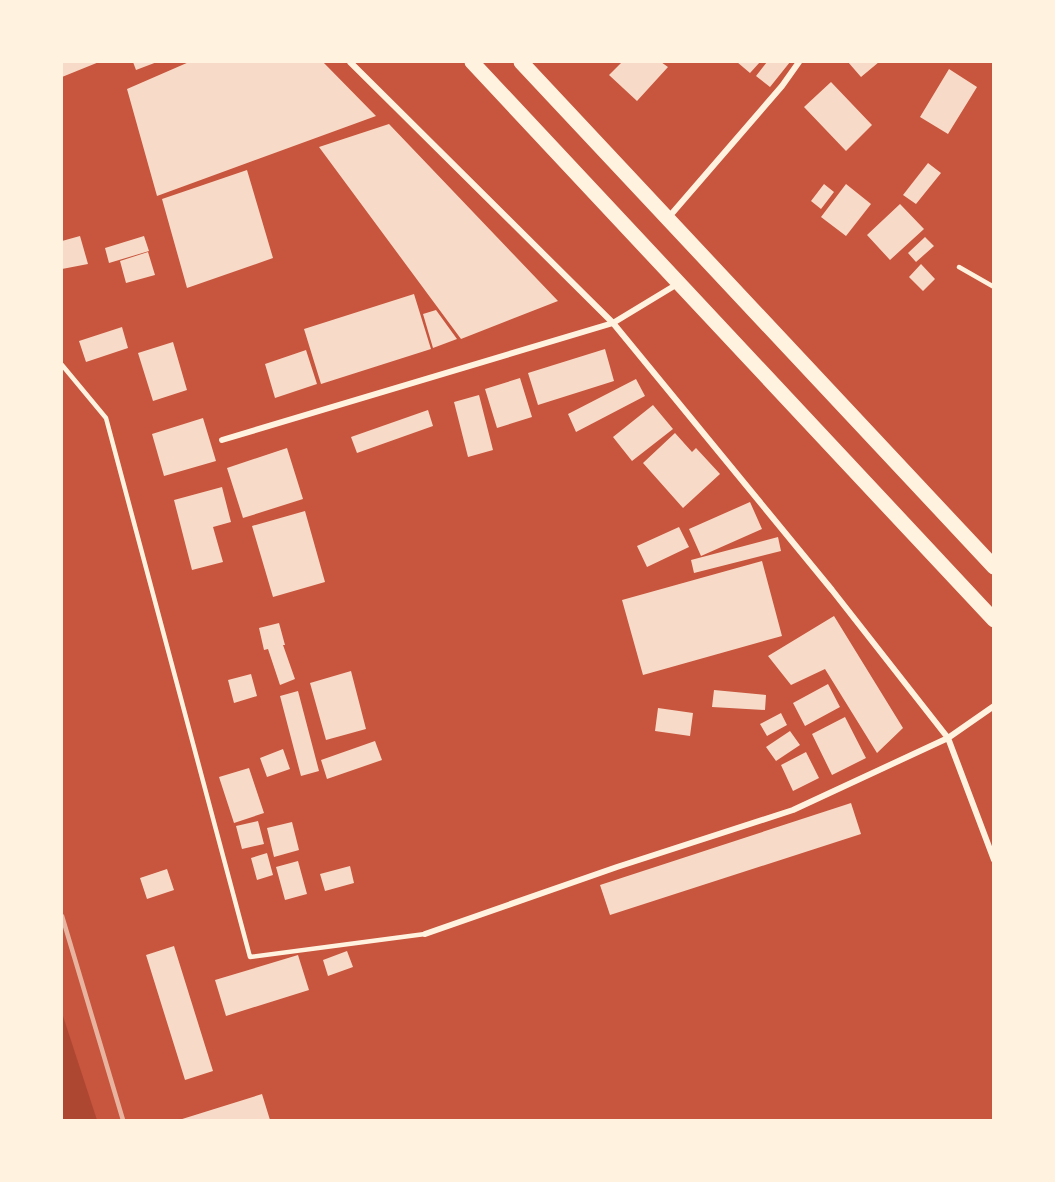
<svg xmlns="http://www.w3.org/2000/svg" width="1055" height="1182" viewBox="0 0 1055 1182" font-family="Manrope,sans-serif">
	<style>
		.green { fill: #ae4732 }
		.building { fill: #f7dbc8 }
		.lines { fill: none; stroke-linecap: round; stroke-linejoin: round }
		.service { stroke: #fff3e0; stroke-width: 4.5 }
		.minor { stroke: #fff3e0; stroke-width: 6 }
		.primary { stroke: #fff3e0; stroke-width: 15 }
		.rail { stroke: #e9b49f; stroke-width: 4.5 }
	</style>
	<rect width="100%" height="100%" fill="#c8553d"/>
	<path class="green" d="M62 1013 97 1120H62Z"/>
	<path class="building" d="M62 62H99L62 77Z
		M133 62H157L136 70Z
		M189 62H323L376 116 157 196 127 89Z
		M622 62H661L668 67 637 101 609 75Z
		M737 62H760L750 73Z
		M767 62H790L770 87 756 76Z
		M848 62H879L861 77Z
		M949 69 977 87 948 134 920 117Z
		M831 82 872 125 846 151 804 107Z
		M389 124 558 301 461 339 319 147Z
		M928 163 941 173 916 204 903 195Z
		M247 170 273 258 187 288 162 199Z
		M824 184 834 192 821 209 811 201Z
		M846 184 871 204 846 236 821 217Z
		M900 204 924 229 890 260 867 235Z
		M80 236 88 264 62 269V241Z
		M144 236 149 251 109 263 105 248Z
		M925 237 934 246 916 262 908 253Z
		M148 252 155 275 126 283 120 261Z
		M921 264 935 279 923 291 909 277Z
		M414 294 431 349 321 384 304 329Z
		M436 310 457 339 433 348 423 314Z
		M122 327 128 348 86 362 79 341Z
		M173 342 187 390 153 401 138 353Z
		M605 349 614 381 538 405 528 373Z
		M306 350 317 384 275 398 265 364Z
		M520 378 532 417 497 428 485 389Z
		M636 379 645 396 576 432 568 414Z
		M479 395 493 450 468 457 454 402Z
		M653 405 673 429 632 461 613 437Z
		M428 410 433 426 357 453 351 437Z
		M203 418 216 461 164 476 152 434Z
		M675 433 692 452 696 448 720 474 683 508 643 463Z
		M287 448 303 499 243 518 227 468Z
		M222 487 231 522 213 527 223 562 192 570 174 500Z
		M750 502 762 529 701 556 689 529Z
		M305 511 325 582 273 597 252 526Z
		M679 527 689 547 647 567 637 546Z
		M778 537 781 551 694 573 691 560Z
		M762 561 782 636 643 675 622 600Z
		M834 616 903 728 877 753 825 669 791 685 768 656Z
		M279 623 285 645H283L295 679 280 685 268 649 264 650 259 628Z
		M351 671 366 729 326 740 310 683Z
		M251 674 257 696 234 703 228 680Z
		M828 684 840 707 805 726 793 703Z
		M714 690 766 695 765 710 712 707Z
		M298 691 319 771 301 776 280 696Z
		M658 708 693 713 690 736 655 731Z
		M781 713 787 725 767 736 760 724Z
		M845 717 866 758 832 775 812 734Z
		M790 731 800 745 776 761 766 747Z
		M375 741 382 760 327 779 321 760Z
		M283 749 290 769 267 777 260 758Z
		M806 752 819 778 793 791 781 765Z
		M249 768 264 813 234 823 219 777Z
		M851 803 861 834 610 915 600 885Z
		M258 821 264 844 242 849 236 826Z
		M292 822 299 850 274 857 267 828Z
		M267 853 273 875 257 880 251 858Z
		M298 861 307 894 285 900 276 867Z
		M350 866 354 883 325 891 320 874Z
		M167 869 174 890 147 899 140 878Z
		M174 946 213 1071 185 1080 146 955Z
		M347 951 353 967 328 976 323 960Z
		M298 955 309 990 226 1016 215 980Z
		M262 1094 270 1120H179Z"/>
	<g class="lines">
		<path class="service" d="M959 267 994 287
			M62 365 106 418 250 957 425 934"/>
		<path class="minor" d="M350 62 613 323 832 590 948 738 994 860
			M668 218 782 86 799 62
			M222 440 613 323 679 283
			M425 934 617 867 793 810 948 738 994 706"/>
		<path class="primary" d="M472 62 994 620
			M521 62 994 567"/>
		<path class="rail" d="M62 916 123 1120"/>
	</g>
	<rect width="1055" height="1182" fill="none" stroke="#fff3e0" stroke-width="126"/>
</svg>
